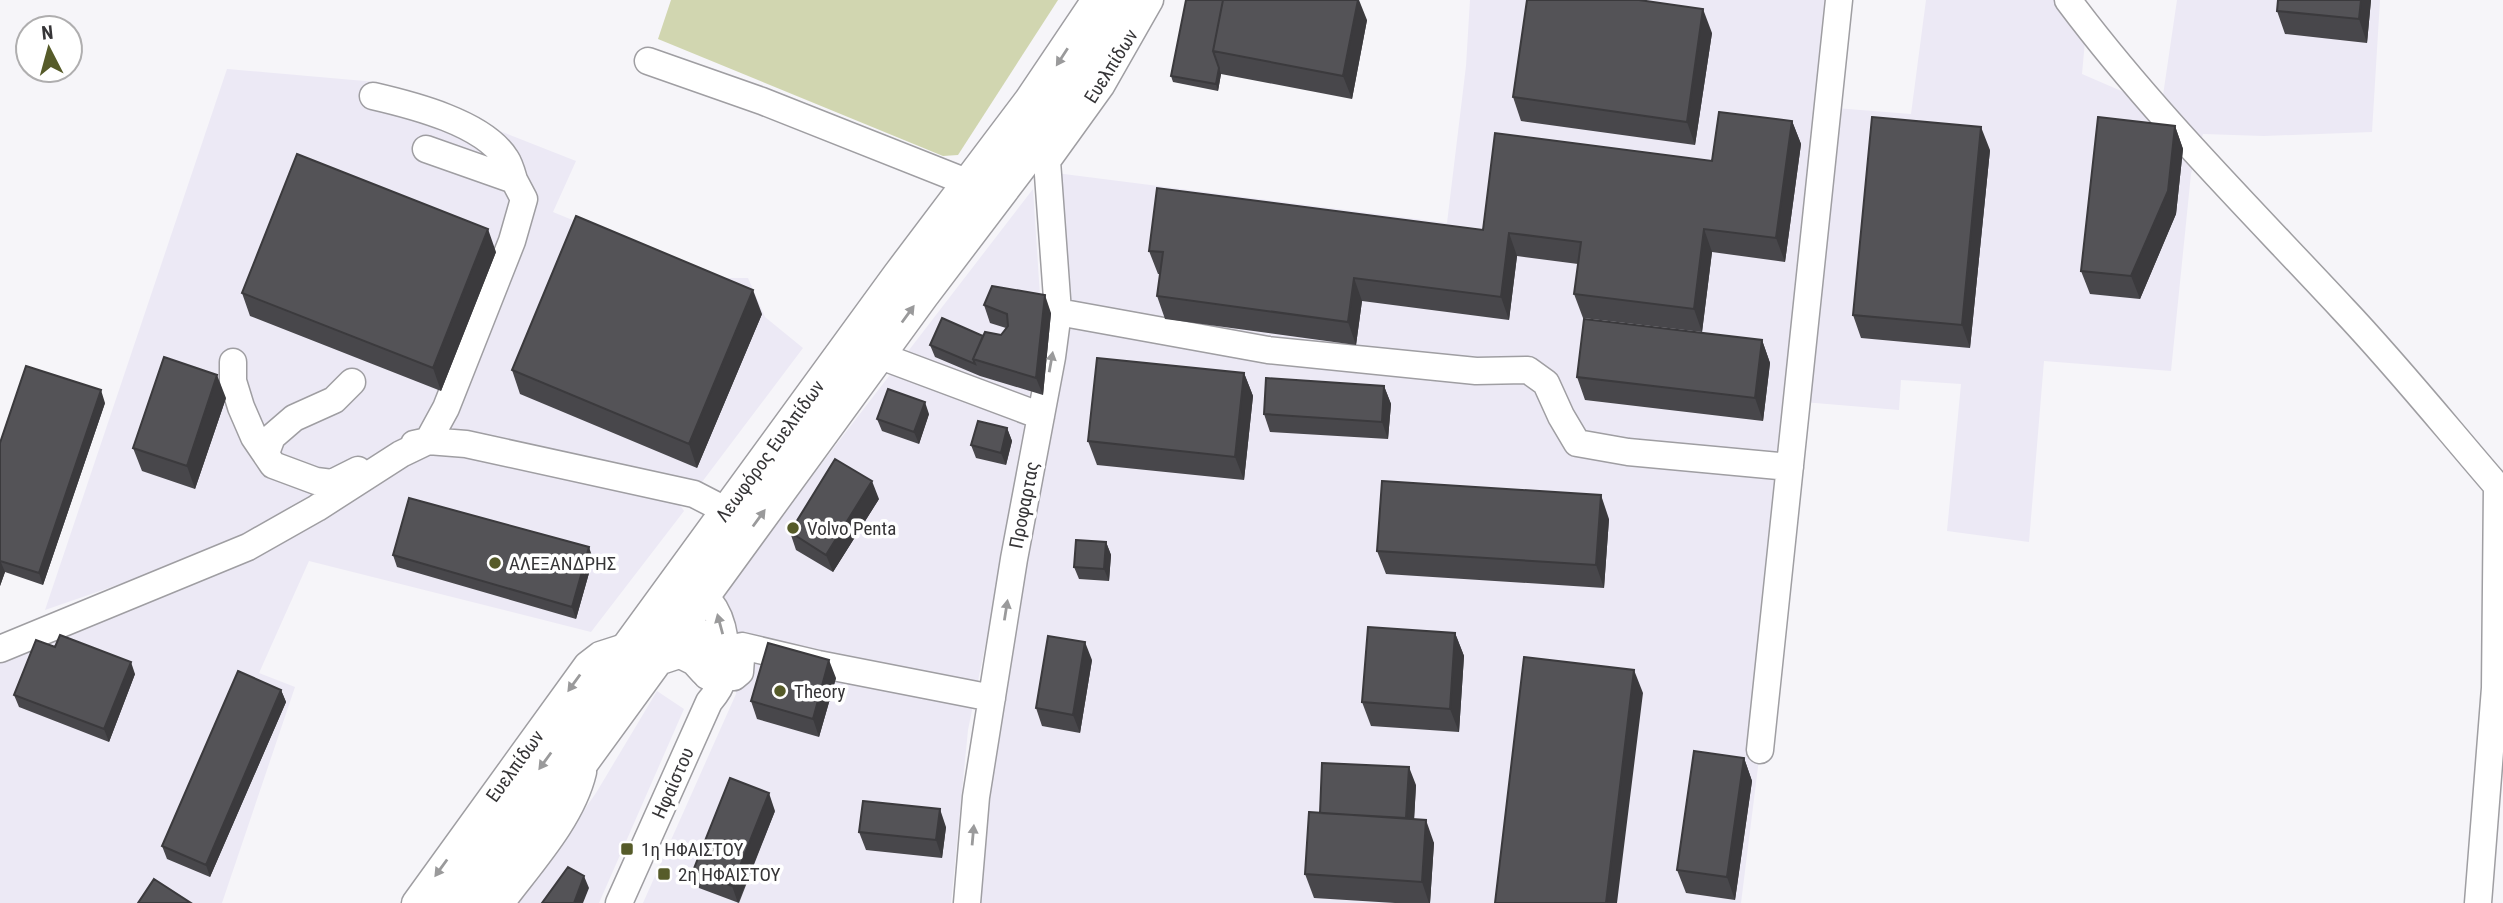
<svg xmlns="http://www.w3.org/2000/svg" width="2503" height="903" viewBox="0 0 2503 903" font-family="'Roboto Condensed',sans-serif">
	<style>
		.built { fill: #ece9f5 }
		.green { fill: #d1d6b0 }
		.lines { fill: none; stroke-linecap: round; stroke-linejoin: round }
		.minor-casing { stroke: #9f9ea2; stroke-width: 29 }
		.major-casing { stroke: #9f9ea2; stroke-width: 36 }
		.minor { stroke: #fff; stroke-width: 26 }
		.major { stroke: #fff; stroke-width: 33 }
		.wall { fill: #48474b }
		.shaded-wall { fill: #3b3a3d }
		.building { fill: #545357; stroke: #3b3a3d; stroke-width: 2 }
		.oneway { fill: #9a9a9b }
		.poi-dot { fill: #565b29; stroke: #fff; stroke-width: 2.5 }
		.labels { text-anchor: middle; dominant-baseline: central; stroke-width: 7; stroke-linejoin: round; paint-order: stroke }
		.street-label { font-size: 19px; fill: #363537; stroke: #fff }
		.poi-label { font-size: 19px; fill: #363537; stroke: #fff; text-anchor: start }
	</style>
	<rect width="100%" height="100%" fill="#f6f5f9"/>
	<path class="built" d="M1470 0H1826L1792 495 1741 903H974L1018 582 1056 173 1447 223 1466 66Z
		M1926 0H2055L2085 41 2082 74 2126 93 2194 162 2191 174 2171 371 2044 361 2029 542 1947 531 1961 384 1901 380 1899 410 1803 402 1835 108 1911 114Z
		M2177 0H2380L2372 132 2264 136 2203 134 2200 143 2162 102Z
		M227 69 376 82 576 161 553 212 713 278H748L765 317 803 348 699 486 452 439 227 547 45 610Z
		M1033 189 1041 311 1016 495 968 730 951 903H643L736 694 740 646 722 593Z
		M428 449 674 496 684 511 591 632 309 561 259 673 295 687 222 903H0V659Z
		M657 691 684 709 599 903H518L596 793Z"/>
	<path class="green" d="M671 0H1058L958 155 943 156 658 39Z"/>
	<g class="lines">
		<defs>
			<path id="minor" d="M2068 0C2151 111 2249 208 2343 309 2397 366 2446 427 2497 486L2495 688 2478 903
				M648 61 762 101 969 183
				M373 96C412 105 484 123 506 159 510 165 512 173 514 180
				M1058 312 1268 350 1476 371 1528 370 1546 383 1561 416 1577 443 1628 452 1790 467
				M878 355 1041 416
				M233 362V381L241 407 254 437 273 465 316 481 332 483 358 470
				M414 444 428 441 446 408 512 241 524 199 514 180 426 149
				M266 453 272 437 294 418 334 400 352 382
				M671 609 698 631 707 676
				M0 649 248 547 317 508 401 454 428 441 466 444 694 494 727 511
				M734 677 740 672 742 646 818 664 992 698
				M1760 750 1839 0
				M415 903 587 665 600 655 628 646
				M501 903C530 864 572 819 583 772
				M619 903 709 702C715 695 721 687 723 678 729 655 725 620 710 602 705 594 696 589 688 584
				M967 903 976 797 1014 559 1052 357 1058 312 1047 161 1101 86 1150 0"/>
			<path id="major" d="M656 659 680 651 696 659 706 670
				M442 903 899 276 1031 101 1099 0
				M479 903 922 295 1057 117 1133 0"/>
		</defs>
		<use href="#minor" class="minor-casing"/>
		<use href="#major" class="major-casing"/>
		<use href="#minor" class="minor"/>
		<use href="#major" class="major"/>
	</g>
	<path class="wall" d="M1186 0 1367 20 1352 99 1221 74 1218 91 1173 82 1171 76Z
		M2278 0H2371L2367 43 2285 34 2277 11Z
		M1712 33 1695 145 1521 121 1513 97Z
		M1792 121 1801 144 1785 262 1712 252 1702 332 1583 318 1574 294 1578 264 1517 256 1509 320 1362 301 1356 345 1165 319 1157 296 1160 274H1158L1149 251 1483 230 1712 161Z
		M2175 126 2183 149 2176 214 2140 299 2090 294 2081 271Z
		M1990 150 1970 348 1861 338 1853 315Z
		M496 252 441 391 250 316 242 293Z
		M984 305 1051 313 1043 395 980 376 935 357 930 345 983 336 1001 335 1006 328 990 323Z
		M762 314 697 468 520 394 512 370Z
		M1762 340 1770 363 1763 421 1585 400 1577 377Z
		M1244 373 1253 396 1244 480 1097 465 1088 441Z
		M1384 386 1391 404 1388 439 1270 432 1264 414Z
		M226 398 195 489 142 471 133 448Z
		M105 403 43 585 5 572 0 586V443Z
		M929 414 919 444 882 431 877 419Z
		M1007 428 1012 441 1006 465 976 458 971 445Z
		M879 499 833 572 796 550 790 532Z
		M1609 519 1604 588 1386 574 1377 551Z
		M1106 542 1111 555 1109 581 1079 579 1074 567Z
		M393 555 593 559 576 619 397 567Z
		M1455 633 1464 656 1459 732 1371 726 1362 702Z
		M55 647 135 674 109 742 19 707 14 695Z
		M1092 660 1080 733 1042 726 1036 708Z
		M836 678 819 737 757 719 751 701Z
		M281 690 286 702 210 877 167 859 162 846Z
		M1744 758 1752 781 1735 900 1686 893 1677 870Z
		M1416 785 1414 819 1434 843 1430 903H1395L1314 898 1305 874 1320 813Z
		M775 811 739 903 699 888 693 871Z
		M946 827 942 858 866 850 859 832Z"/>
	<path class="shaded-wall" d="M1358 0H1359L1367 20 1352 99 1343 76Z
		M2361 0H2371L2367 43 2359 19Z
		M1703 9 1712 33 1695 145 1687 122Z
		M1219 68 1221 74 1218 91 1216 84Z
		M1792 121 1801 144 1785 262 1776 238Z
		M2175 126 2183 149 2176 214 2140 299 2131 276Z
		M1981 127 1990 150 1970 348 1962 325Z
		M488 229 496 252 441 391 433 368Z
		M1704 229 1712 252 1702 332 1694 309Z
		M1509 233 1517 256 1509 320 1501 297Z
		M1354 278 1362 301 1356 345 1348 322Z
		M753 290 762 314 697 468 689 444Z
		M1045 295 1051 313 1043 395 1036 378Z
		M1762 340 1770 363 1763 421 1755 398Z
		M1244 373 1253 396 1244 480 1235 457Z
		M217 375 226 398 195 489 187 466Z
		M1384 386 1391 404 1388 439 1382 422Z
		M101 390 105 403 43 585 39 573Z
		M925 402 929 414 919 444 914 432Z
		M1007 428 1012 441 1006 465 1001 453Z
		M872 481 879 499 833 572 826 555Z
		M1601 495 1609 519 1604 588 1596 565Z
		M1106 542 1111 555 1109 581 1104 569Z
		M589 547 593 559 576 619 572 607Z
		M0 560 5 572 0 586Z
		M1455 633 1464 656 1459 732 1450 709Z
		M1085 642 1092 660 1080 733 1073 715Z
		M829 660 836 678 819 737 813 719Z
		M131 662 135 674 109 742 104 729Z
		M1634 670 1643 693 1617 903H1606Z
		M281 690 286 702 210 877 206 865Z
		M1744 758 1752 781 1735 900 1727 877Z
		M1409 767 1416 785 1413 839 1406 821Z
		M769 793 775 811 738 903 732 886Z
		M940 809 946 827 942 858 936 840Z
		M1426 820 1434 843 1430 903H1429L1422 882Z
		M584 876 589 888 583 903H574Z"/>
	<path class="building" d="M1186 0H1223L1213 51 1219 68 1216 84 1171 76Z
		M1223 0H1358L1343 76 1213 51Z
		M1527 0H1639L1703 9 1687 122 1513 97Z
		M2278 0H2361L2359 19 2277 11Z
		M1719 112 1792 121 1776 238 1704 229 1694 309 1574 294 1581 242 1509 233 1501 297 1354 278 1348 322 1157 296 1163 252 1149 251 1157 188 1483 230 1495 133 1712 161Z
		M1872 117 1981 127 1962 325 1853 315Z
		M2098 117 2175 126 2168 191 2131 276 2081 271Z
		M297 154 488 229 433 368 242 293Z
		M576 216 753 290 689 444 512 370Z
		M992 286 1045 295 1036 378 973 359 985 332 1001 335 1008 326 1007 314 984 305Z
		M942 318 983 336 973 359 975 364 930 345Z
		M1584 319 1762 340 1755 398 1577 377Z
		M164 357 217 375 187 466 133 448Z
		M1097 358 1244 373 1235 457 1088 441Z
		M26 366 101 390 39 573 0 561V443Z
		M1266 378 1384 386 1382 422 1264 414Z
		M888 389 925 402 914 432 877 419Z
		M978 421 1007 428 1001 453 971 445Z
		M835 459 872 481 826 555 790 532Z
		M1382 481 1601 495 1596 565 1377 551Z
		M409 498 589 547 572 607 393 555Z
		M1076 540 1106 542 1104 569 1074 567Z
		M1368 627 1455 633 1450 709 1362 702Z
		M60 635 131 662 104 729 14 695 36 640 55 647Z
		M1048 636 1085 642 1073 715 1036 708Z
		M768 643 829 660 813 719 751 701Z
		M1524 657 1634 670 1606 903H1495Z
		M238 671 281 690 206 865 162 846Z
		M1694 751 1744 758 1727 877 1677 870Z
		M1322 763 1409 767 1406 818 1320 813Z
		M730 778 769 793 732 886 693 871Z
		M863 801 940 809 936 840 859 832Z
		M1309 812 1426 820 1422 882 1305 874Z
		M568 867 584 876 574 903H542Z
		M154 879 191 903H138Z"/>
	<defs><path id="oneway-solid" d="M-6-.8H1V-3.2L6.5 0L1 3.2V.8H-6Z" transform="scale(1.75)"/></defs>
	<g class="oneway">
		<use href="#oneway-solid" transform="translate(1062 57) rotate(123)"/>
		<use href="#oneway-solid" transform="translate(908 314) rotate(-54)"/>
		<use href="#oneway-solid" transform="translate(1051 362) rotate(-80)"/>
		<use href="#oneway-solid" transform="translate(759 518) rotate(-54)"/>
		<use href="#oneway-solid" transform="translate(1006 610) rotate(-81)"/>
		<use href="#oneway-solid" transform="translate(720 624) rotate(-105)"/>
		<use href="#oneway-solid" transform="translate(574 683) rotate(126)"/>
		<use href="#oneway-solid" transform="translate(545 761) rotate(126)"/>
		<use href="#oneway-solid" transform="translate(973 835) rotate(-85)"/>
		<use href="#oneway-solid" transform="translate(441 868) rotate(126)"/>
	</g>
	<g class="poi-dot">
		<circle cx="793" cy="528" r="7"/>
		<circle cx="495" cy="563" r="7"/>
		<circle cx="780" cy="691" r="7"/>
		<rect x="620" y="842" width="14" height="14" rx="3.5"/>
		<rect x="657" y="867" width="14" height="14" rx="3.5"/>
	</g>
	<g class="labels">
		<g class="street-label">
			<text transform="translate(1111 66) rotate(-58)">Ευελπίδων</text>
			<text transform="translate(770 451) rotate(-54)">Λεωφόρος Ευελπίδων</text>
			<text transform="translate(1024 505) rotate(-79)">Προφαρτας</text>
			<text transform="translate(515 766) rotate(-54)">Ευελπίδων</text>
			<text transform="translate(673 783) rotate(-66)">Ηφαίστου</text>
		</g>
		<g class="poi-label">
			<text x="807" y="528">Volvo Penta</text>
			<text x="509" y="563">ΑΛΕΞΑΝΔΡΗΣ</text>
			<text x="794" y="691">Theory</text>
			<text x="641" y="849">1η ΗΦΑΙΣΤΟΥ</text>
			<text x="678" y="874">2η ΗΦΑΙΣΤΟΥ</text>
		</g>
	</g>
	<g transform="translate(49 49) rotate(354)"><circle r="33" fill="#ffffff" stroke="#afaeaf" stroke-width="2"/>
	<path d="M0-5L12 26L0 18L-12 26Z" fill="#565b29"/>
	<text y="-10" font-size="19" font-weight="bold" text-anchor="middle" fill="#363537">N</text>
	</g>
</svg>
